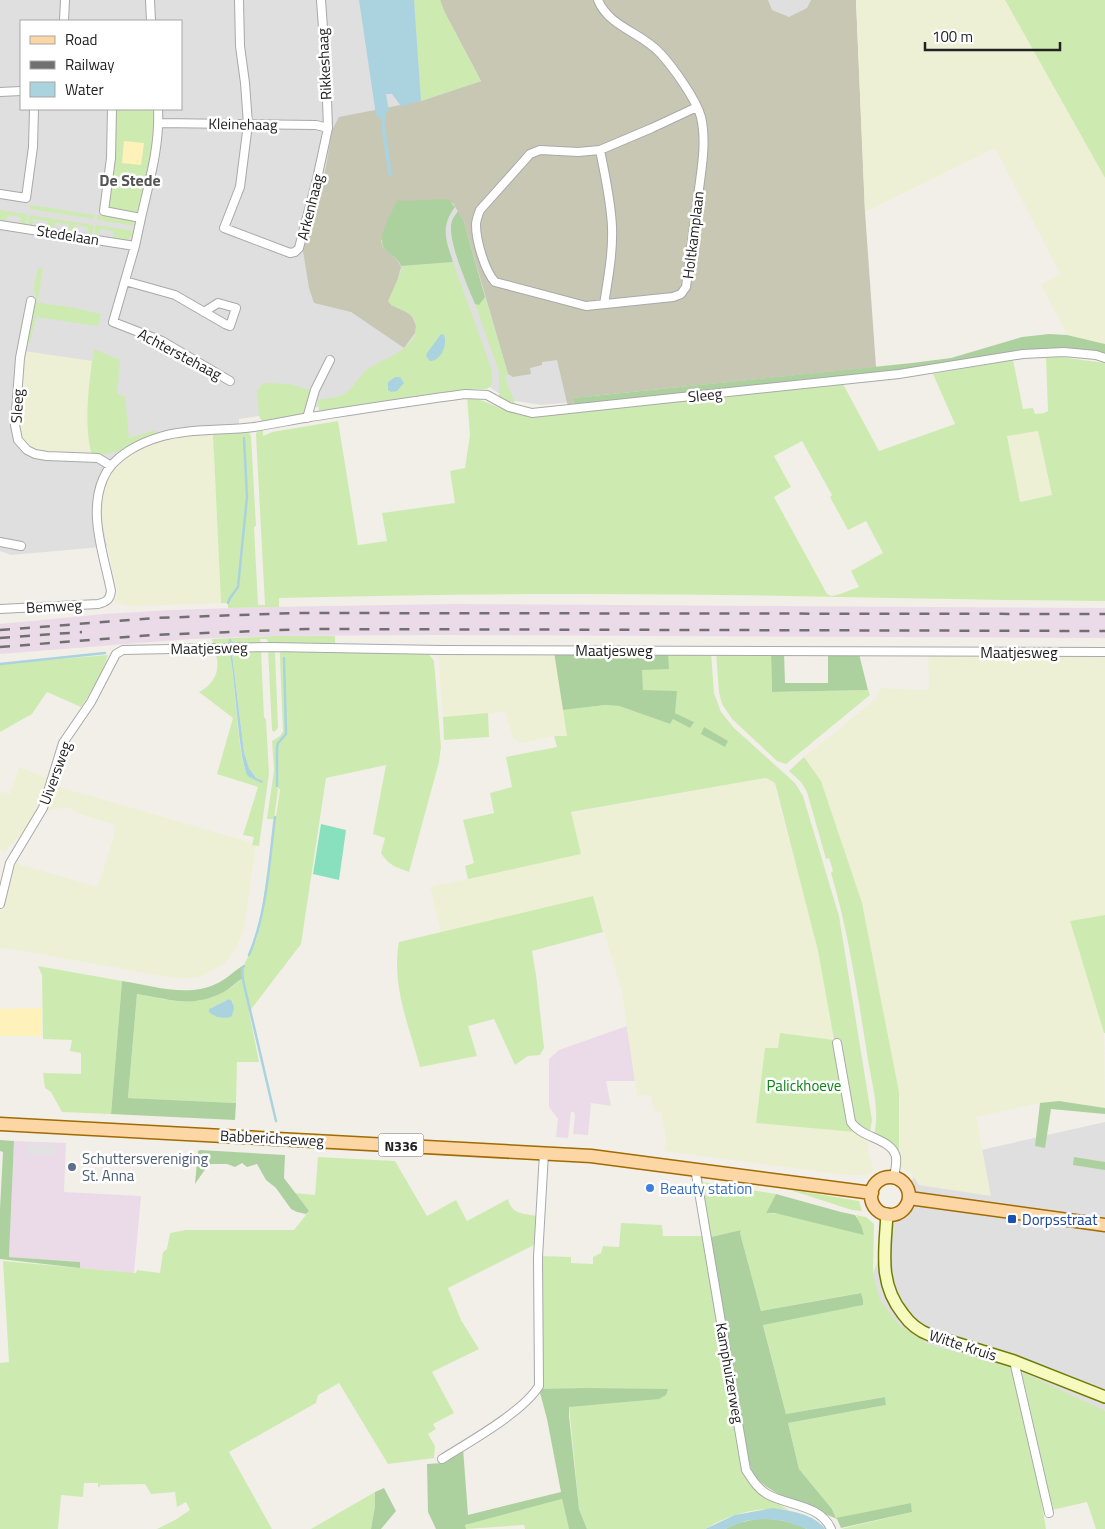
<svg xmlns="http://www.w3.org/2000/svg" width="1105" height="1529" viewBox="0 0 1105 1529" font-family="'Titillium Web',sans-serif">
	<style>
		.residential { fill: #e0dfdf; fill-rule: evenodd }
		.industrial { fill: #ebdbe8 }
		.construction { fill: #c7c7b4 }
		.farmland { fill: #eef0d5 }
		.grass { fill: #cdebb0; fill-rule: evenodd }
		.forest { fill: #add19e }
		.sand { fill: #fff1ba }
		.pitch { fill: #88e0be }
		.parking { fill: #e2e2e2 }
		.water { fill: #aad3df }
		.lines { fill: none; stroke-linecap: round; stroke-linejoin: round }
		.stream { stroke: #aad3df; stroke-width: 2.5 }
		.minor-casing { stroke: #a9a9a9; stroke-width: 10 }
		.secondary-casing { stroke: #707d05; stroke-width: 14 }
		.primary-casing { stroke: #a06b00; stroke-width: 15 }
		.minor { stroke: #fff; stroke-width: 8 }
		.secondary { stroke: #f7fabf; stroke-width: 11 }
		.primary { stroke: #fcd6a4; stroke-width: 12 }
		.rail { stroke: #707070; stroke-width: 2.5; stroke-dasharray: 10 10; stroke-linecap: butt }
		.service-dot { fill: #5c6f8a; stroke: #fff; stroke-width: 2 }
		.shop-dot { fill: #3f7fe0; stroke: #fff; stroke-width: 2 }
		.transit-dot { fill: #1a4fb4; stroke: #fff; stroke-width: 2 }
		.labels { text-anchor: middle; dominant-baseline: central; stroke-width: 5; stroke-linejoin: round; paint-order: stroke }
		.shield { fill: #fff; stroke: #646464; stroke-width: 1 }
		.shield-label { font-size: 14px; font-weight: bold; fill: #222 }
		.street-label { font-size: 15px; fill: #222; stroke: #fff }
		.park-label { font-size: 15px; fill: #0c8416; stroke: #fff }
		.service-label { font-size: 15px; fill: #4e5e75; stroke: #fff; text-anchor: start }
		.shop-label { font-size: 15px; fill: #366cbe; stroke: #fff; text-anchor: start }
		.transit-label { font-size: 15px; fill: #164399; stroke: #fff; text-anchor: start }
		.neighbourhood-label { font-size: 16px; font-weight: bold; fill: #555; stroke: #fff }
	</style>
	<rect width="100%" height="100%" fill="#f2efe9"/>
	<path class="residential" d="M0 0H848L591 400 542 405 509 400 482 382 239 419V436L112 546 11 555 0 551ZM21 21H181V109H21Z
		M1105 1122V1422L851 1325 919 1164Z"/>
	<path class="industrial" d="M452 604 1105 608V638L434 635 275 636 190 639 0 654V624L104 614 172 610 267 607Z
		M627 1026 635 1081H606L611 1106 591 1103 588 1135 573 1134 575 1115 574 1112H571L568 1138 556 1137 558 1119 549 1107V1059L559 1050Z
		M14 1141 66 1143 64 1192 141 1196 134 1273 80 1268V1262L9 1257Z"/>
	<path class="construction" d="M440 0H768L772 10 789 17 807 8 811 0H856L865 212 876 367 573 398 574 407H568L557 360 542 362V365L530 368 531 374 513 377 508 374 464 222 453 203 402 201 381 241 383 247 397 260 401 267 391 305 407 312 412 316 416 326 415 333 404 348 351 312 314 303 309 288 303 251 326 167 332 130 339 117 421 101 481 81 444 11Z"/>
	<path class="farmland" d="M856 0H1005L1105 178V344L1067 335 1041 285 1060 274 995 148 865 212Z
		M24 351 92 361 89 393 92 455 50 454 35 451 27 447 23 442 18 428Z
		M1038 431 1052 495 1019 502 1007 435Z
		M213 433 221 603 135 606 124 605 114 602 118 595 103 527 101 509 102 499 107 479 113 468 123 458 142 448 176 437Z
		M554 652 567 736H554L522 743 517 741 513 738 505 712 443 717 438 653Z
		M928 654H1105V915L1070 921 1104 1033 1105 1108 1059 1101 1040 1103 976 1117 991 1196 919 1185 912 1174 900 1167 899 1092 862 903 821 781 804 757 876 699 880 688 926 690 929 688Z
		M19 767 49 779 32 819 24 833 16 839 4 853 0 850V791L10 794Z
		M766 778 775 783 777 796 810 918 818 951 834 1041 780 1034 778 1048 841 1130 855 1132 869 1139 868 1152 874 1171 867 1175H845L664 1151 666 1137 661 1112 654 1111 651 1095 637 1096 622 992 593 896 441 933 430 887 581 854 571 813Z
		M53 785 256 844 244 929 236 949 225 963 200 977 180 979 0 947V914L15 863 98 887 114 835 115 825 80 814 67 807 43 812Z"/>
	<path class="grass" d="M414 0H440L444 11 481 81 421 101Z
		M1005 0H1105V178Z
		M115 109H154C154 144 147 176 139 210L133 214 111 209 108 204Z
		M30 205 95 215 94 219 30 209Z
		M0 210 27 214 26 225 20 224 21 217 8 215 6 222 0 221Z
		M29 215 94 225 92 235 87 234 88 227 75 225 73 232 68 231 69 225 55 222 54 229 47 228 48 221 33 219V226L28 225Z
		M97 215 136 221V226L97 220Z
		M96 225 135 231 134 235 127 240 113 238 114 231 100 229 99 236 94 235Z
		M453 262 491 368 492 379 491 386 487 389H473L319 414 318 400C326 398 338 398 344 394 354 388 359 375 368 369 381 359 420 348 416 325 413 309 395 311 388 301L401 272V266Z
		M38 268 43 269 38 300H34L36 292 33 291Z
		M485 297 508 374 505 378 516 406 502 401 499 397V372L475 304H479Z
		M34 302 75 308 101 314 98 326 36 317 30 343 25 342Z
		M94 349 120 360 117 394 125 397 129 438 155 430 157 434C136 443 116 456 92 455 83 425 89 381 94 349Z
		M1061 357 1105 363V601C921 600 737 593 553 594 462 594 370 596 279 598V607L228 608V603H221L213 433 248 431 251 436 256 526 254 527 258 605H265L256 435 257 430 263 429V436L272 432 338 421 358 545 387 541 382 513 455 503 450 471 465 468 470 435 467 397C484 399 497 408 513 413 523 417 534 416 545 415L843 384 879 451 955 424 933 374 1013 360 1023 409 1033 408 1035 414 1044 413 1048 411 1046 358ZM1038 431 1052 495 1020 502 1007 436ZM802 441 832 495 830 497 848 530 866 521 883 553 851 571 859 587 840 594 832 596 827 594 774 497 791 487 774 456Z
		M263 383 289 384 311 390 308 405 302 417 263 423 259 416 257 391Z
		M275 636H335V645L268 644 267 639H260L261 644 213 645 212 639Z
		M214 650H261L264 717 266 720 269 774 259 846 252 845 254 837 243 835 258 787 217 774 233 718 199 692C216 683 222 667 214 650ZM232 654 244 752 249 768 256 778 262 781C258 780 251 779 248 775 238 764 235 677 230 655Z
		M268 650H273L275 653 278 728 274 732 272 730Z
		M282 650 428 653 434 661 441 747 439 762 409 872C396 867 388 865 381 853L385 838 373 834 386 765 326 778 301 944 249 1012 259 1062H237L236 1103 128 1098 137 994C169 1000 193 1008 224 992 231 989 236 982 243 978L244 965 257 938 259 928 280 790 277 787 278 790 274 819H267L274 770 272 741 280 736 283 731 280 660V653ZM229 999 233 1002 232 1016 211 1008Z
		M668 653H711L714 693 721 712 734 728 795 783 803 796 839 916 872 1120 870 1132 860 1127 855 1132 756 1123 765 1048H778L780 1033 834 1040 818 951 775 783 766 778 571 812 581 854 468 879 465 866 474 863 463 820 494 813 490 793 512 787 506 757 557 747 554 736H567L563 710 605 705 619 706 670 724 672 719 694 722 675 713 643 690 641 670Z
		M716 653H771L772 692 868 690 870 695 786 764 777 761 732 719 722 704 719 692Z
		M108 655 100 678 81 707 47 692 32 714 0 732V664Z
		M488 713 489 737 444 740 443 717Z
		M804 757 821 781 862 903 899 1092V1157L894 1145 874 1135C880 1111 872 1084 868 1060 858 997 849 934 831 873L833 871 829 858 826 859 807 792 801 782 789 771Z
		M593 896 603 932 532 951 536 975 544 1048 540 1055 528 1056 515 1065 494 1019 468 1026 477 1056 420 1067C409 1026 391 985 399 942Z
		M1105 915V1033H1104L1070 921Z
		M38 966 122 981 111 1114 62 1112 51 1092 45 1088 43 1073 81 1074V1053L70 1051 72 1040 43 1039 42 975Z
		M318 1157 395 1161 427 1216 456 1200 467 1221 508 1199C511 1214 524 1214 538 1216L536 1244 448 1288 461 1320 479 1349 432 1372 454 1413 433 1424 436 1429 428 1434 435 1446 434 1458 388 1464 339 1383 318 1395 316 1403 229 1452 272 1529H157L175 1520 190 1510 186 1502 177 1507 175 1492 151 1494 145 1484 100 1485V1487H98V1483H84L83 1497 61 1495 58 1529H0V1363L9 1362 3 1261 136 1273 137 1270 160 1273 163 1252 167 1249 170 1233 186 1230H294L309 1211 294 1193 315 1195Z
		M702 1182 776 1194 766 1213 858 1217 855 1215 866 1217 874 1224 873 1274 880 1300 899 1325 928 1344 1011 1368 1040 1493 1046 1529H841L912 1512 911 1503 837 1519 832 1509 799 1469 788 1423 886 1405 885 1397 786 1414 763 1324 863 1305V1300L860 1293 761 1311 740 1233 741 1230 711 1237Z
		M787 1189 859 1201 862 1211 852 1210Z
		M621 1223 662 1225 663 1236H703L742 1465 767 1498 789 1510C759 1506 730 1514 705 1529H587L579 1509 569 1406 667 1389H539L541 1256 571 1257V1263L593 1264V1257L601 1253 603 1246 619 1247Z
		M1024 1373 1105 1411V1529H1096L1087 1502 1052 1510 1022 1374Z
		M375 1492V1506L371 1529H311Z
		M562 1499 569 1529H525L524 1525 466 1529 465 1525Z"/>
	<path class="forest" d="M398 199 402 201 448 199 455 207C440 227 446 240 453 262L401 266C398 258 390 255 385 249 375 239 393 210 398 199Z
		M458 211 464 222 485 297 479 305 475 304C468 287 446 238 452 221 453 218 456 214 458 211Z
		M1049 334 1067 335 1105 344V357L1061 350 927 369 574 407 573 398 912 363 951 358 1022 337Z
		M554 652 668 653 669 669 642 670 643 690 677 691 675 713 694 722 690 728 673 719 670 724 619 706 605 705 563 710Z
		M771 653H784L785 683H828V654H859L868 690 772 692Z
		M704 727 728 741 725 747 701 734Z
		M244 965 243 978C236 982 231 988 224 992 190 1009 171 999 137 994L128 1098 236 1103 235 1120 111 1114 122 981C154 986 188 998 218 983 228 978 235 970 244 965Z
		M1059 1101 1105 1108V1114L1051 1109 1045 1148 1035 1146 1040 1103Z
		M0 1140 14 1141 9 1257 80 1262V1268L0 1259V1209L3 1152 0 1151Z
		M200 1150 285 1155 284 1178 309 1211 306 1214 297 1212 291 1209 276 1188 266 1180 257 1164 247 1167 242 1163 235 1167 227 1164H211L206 1168 195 1184 198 1151Z
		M1074 1157 1105 1162V1170L1073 1165Z
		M776 1194 841 1212 855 1215 861 1225 864 1235 775 1213H766Z
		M741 1230 740 1233 761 1311 861 1293 863 1300V1305L763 1325 786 1414 885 1397 886 1405 788 1423 799 1469 832 1509 836 1518 911 1503 912 1512 841 1528 837 1519C814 1509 769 1495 755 1476 751 1471 750 1464 748 1458L711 1237Z
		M587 1388 668 1389 666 1395 659 1399 569 1407V1416L579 1509 587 1529H569L562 1499 465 1525 466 1529H436L428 1512 427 1464 443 1463 448 1460 447 1457 463 1448 468 1515 561 1492 547 1419 539 1389Z
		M384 1488 396 1511 381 1529H371L375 1506V1492Z
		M756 1519C775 1518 790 1521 807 1529H725L738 1523Z"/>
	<path class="sand" d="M124 141 144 143 141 165 122 163Z
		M42 1008V1036H0V1009Z"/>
	<path class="pitch" d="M321 824 346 830 339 880 313 874Z"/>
	<path class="parking" d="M28 1144 55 1146V1155L27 1154Z"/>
	<path class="water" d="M359 0H414L421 101 401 106 392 94H386L389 111 385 115V124L392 176H389L388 173 381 127 382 120 376 115Z
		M441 334 444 335C448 344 441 361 430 361L426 356 427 353Z
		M395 377H400L404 383 397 391 391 392 388 390V382Z
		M232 654 244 752 249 768 256 778 263 781 262 783C258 781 252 779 248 776 239 765 235 676 230 655Z
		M229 999 232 1001 234 1008 232 1016C226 1020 214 1017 209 1012V1009Z
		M773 1508C792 1511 814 1514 825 1529H807L785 1521 765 1519 745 1521 725 1529H705L735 1515Z"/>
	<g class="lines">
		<path class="stream" d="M228 603 230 598 238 587 247 497 244 438
			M230 640V642
			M0 664 105 653
			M277 786V748L278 743 286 734 284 658
			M249 955C267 913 269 863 275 817
			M244 966 242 969 243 980 276 1121"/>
		<defs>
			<path id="minor" d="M150 0 151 21
				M239 0 240 46 245 83 248 124 240 187 224 228 290 253 295 252 299 248 317 179 328 128 326 71 321 0
				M598 0C609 27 641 32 660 53 673 67 696 99 701 117 707 143 701 171 698 197 694 227 690 257 686 287L681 294 673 297 586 306 495 282C485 271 476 241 476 225 476 220 478 215 480 210L530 154 540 150 578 152 600 150 652 128 697 107
				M64 21 65 0
				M0 92 21 91
				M112 109 111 158 104 211 141 218C149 182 160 146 158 109
				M159 123 316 125 328 128
				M600 150C605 176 611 201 612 227 613 253 608 279 604 304
				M0 194 26 198 33 147 34 109
				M141 218 135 246 113 322 162 341 230 381
				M0 225 135 246
				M125 281 175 295 225 324 230 326 236 308 218 303 204 312
				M31 301 20 358 15 425 18 440 27 450 35 454 47 456 98 458 111 466
				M307 418 315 390 330 360
				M0 542 21 546
				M0 609 98 604C106 602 110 600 111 591 104 555 88 514 103 479 112 456 141 442 163 436 193 428 224 431 254 427 273 424 292 420 310 417 362 409 413 401 465 394L487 395 509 407 532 413 899 374 1023 354 1064 352 1096 355 1105 358
				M0 904 10 863 43 808 63 743 91 702 116 654 123 650 271 647 441 650 1105 652
				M837 1043 851 1122C862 1139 892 1138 896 1157 897 1164 895 1171 894 1177
				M695 1168 746 1470C752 1479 757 1488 767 1494 788 1506 820 1504 831 1529
				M1014 1361 1049 1513
				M442 1459C469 1442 523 1412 539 1386L538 1257 544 1153"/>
			<path id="secondary" d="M887 1214C885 1251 878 1283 903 1314 910 1324 919 1331 930 1335L1014 1361 1105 1397"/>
			<path id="primary" d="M0 1124 591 1156 872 1193
				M871 1196a19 19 0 1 1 38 0a19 19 0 1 1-38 0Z
				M909 1198 1105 1225"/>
		</defs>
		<use href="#minor" class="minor-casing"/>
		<use href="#secondary" class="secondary-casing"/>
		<use href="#primary" class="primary-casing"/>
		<use href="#minor" class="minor"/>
		<use href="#secondary" class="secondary"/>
		<use href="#primary" class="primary"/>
		<path class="rail" d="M0 630 156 618 295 613 1105 614
			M0 638 82 632
			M0 647 153 635 307 629 1105 631"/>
	</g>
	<circle class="service-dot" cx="72" cy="1167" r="5"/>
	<circle class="shop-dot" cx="650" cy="1188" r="5"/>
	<rect class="transit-dot" x="1007" y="1214" width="10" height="10" rx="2.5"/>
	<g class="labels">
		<rect class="shield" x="378.5" y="1133.5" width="45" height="23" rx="4"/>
		<g class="shield-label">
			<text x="401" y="1145">N336</text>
		</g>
		<g class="street-label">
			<text transform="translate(324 64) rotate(-93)">Rikkeshaag</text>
			<text transform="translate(243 124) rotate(1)">Kleinehaag</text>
			<text transform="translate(310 207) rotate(-76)">Arkenhaag</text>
			<text transform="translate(68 235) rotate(9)">Stedelaan</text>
			<text transform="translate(693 235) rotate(-83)">Holtkamplaan</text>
			<text transform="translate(180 354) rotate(28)">Achterstehaag</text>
			<text transform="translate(705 395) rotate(-6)">Sleeg</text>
			<text transform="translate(17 406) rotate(-87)">Sleeg</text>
			<text transform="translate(54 606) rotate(-3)">Bemweg</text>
			<text transform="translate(209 648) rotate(-1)">Maatjesweg</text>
			<text x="614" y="650">Maatjesweg</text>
			<text x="1019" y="652">Maatjesweg</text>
			<text transform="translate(55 773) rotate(-70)">Uiversweg</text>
			<text transform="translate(272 1138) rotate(3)">Babberichseweg</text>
			<text transform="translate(963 1345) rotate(18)">Witte Kruis</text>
			<text transform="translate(730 1373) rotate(80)">Kamphuizerweg</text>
		</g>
		<g class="park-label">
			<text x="804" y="1085">Palickhoeve</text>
		</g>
		<g class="service-label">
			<text x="82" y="1158">Schuttersvereniging<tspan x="82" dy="17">St. Anna</tspan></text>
		</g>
		<g class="shop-label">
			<text x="660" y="1188">Beauty station</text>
		</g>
		<g class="transit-label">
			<text x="1022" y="1219">Dorpsstraat</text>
		</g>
		<g class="neighbourhood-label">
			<text x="130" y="180">De Stede</text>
		</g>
	</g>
	<rect x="20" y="20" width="162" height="90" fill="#ffffff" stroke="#a7a7a7"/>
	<rect x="30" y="36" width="25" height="8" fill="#fcd6a4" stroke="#a7a7a7"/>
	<text x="65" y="45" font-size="15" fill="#222222">Road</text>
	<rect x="30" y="61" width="25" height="8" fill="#707070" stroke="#a7a7a7"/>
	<text x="65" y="70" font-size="15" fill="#222222">Railway</text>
	<rect x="30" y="82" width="25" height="15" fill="#aad3df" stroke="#a7a7a7"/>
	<text x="65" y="95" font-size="15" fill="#222222">Water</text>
	<path d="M925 42v8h135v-8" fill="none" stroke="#222222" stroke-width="2.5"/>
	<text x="932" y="42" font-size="15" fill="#222222" stroke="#ffffff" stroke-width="4" paint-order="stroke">100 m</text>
</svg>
